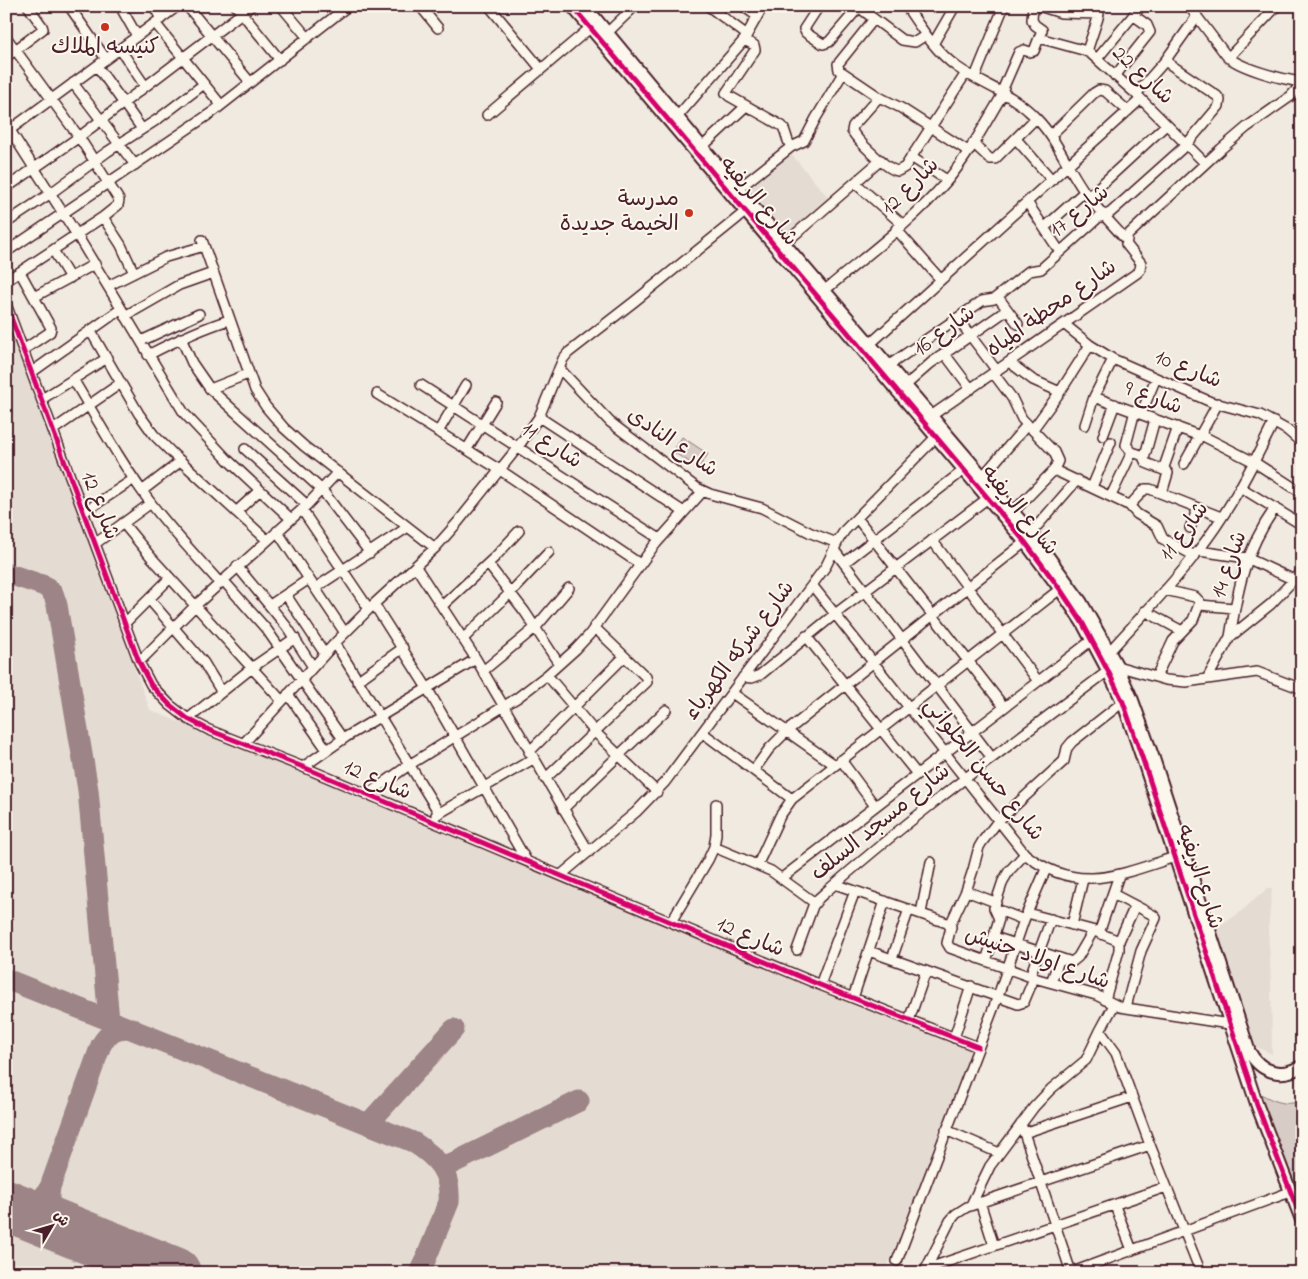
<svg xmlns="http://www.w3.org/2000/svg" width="1308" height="1279" viewBox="0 0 1308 1279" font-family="'Indie Flower','Playpen Sans Arabic',sans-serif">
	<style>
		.built { fill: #e4dbd2 }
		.green { fill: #d8ccc6; stroke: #917678 }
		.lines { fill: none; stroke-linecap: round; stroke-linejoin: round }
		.taxiway { stroke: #9d8486; stroke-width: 21 }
		.runway { stroke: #9d8486; stroke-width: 52 }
		.minor-casing { stroke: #4a1f2b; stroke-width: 12 }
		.tertiary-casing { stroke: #4a1f2b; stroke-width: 15 }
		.minor { stroke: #fbf7ec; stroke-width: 9 }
		.tertiary { stroke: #fbf7ec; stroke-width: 11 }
		.cycleway-casing { stroke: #fbf7ec; stroke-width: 8 }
		.cycleway { stroke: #d6006c; stroke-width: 5 }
		.poi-dot { fill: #c8321e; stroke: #fbf7ec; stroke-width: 2 }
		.labels { text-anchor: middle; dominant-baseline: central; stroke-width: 4; stroke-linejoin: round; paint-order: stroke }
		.poi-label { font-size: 22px; fill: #4a1f2b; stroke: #fbf7ec }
		.street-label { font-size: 22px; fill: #4a1f2b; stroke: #fbf7ec }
	</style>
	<rect width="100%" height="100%" fill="#f0eae0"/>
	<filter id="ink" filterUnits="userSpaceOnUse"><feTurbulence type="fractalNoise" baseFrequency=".02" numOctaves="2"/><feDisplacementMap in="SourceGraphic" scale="10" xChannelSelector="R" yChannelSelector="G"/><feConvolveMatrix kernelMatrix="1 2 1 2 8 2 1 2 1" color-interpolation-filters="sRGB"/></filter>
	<g filter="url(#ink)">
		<path class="built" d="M791 154 832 202 790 238 750 190 751 183 762 174 765 176Z
			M6 322 150 710 972 1051 885 1273H6Z
			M1268 888H1272L1268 930 1271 984 1272 1054 1253 1045 1215 928 1237 915Z"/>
		<path class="green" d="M682 437 708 454 699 468 673 452Z
			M1257 1092C1272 1100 1286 1108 1302 1100V1211Z"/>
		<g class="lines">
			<path class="taxiway" d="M6 573 45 586 53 593 57 605 88 790 109 1020
				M6 979 413 1142C437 1157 451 1172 449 1202L420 1273
				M368 1124 454 1029
				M443 1168 579 1101
				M50 1187C46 1218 52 1217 77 1233
				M6 1203C30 1206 37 1209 50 1187L101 1045C109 1032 116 1027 132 1028"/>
			<path class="runway" d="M6 1205 175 1273"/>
			<defs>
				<path id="minor" d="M69 6 106 59
					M120 6 137 36
					M154 6 161 19
					M187 6 250 82
					M236 6 280 60
					M281 6 308 38
					M420 6 438 28
					M489 6 541 69
					M708 6 747 35
					M743 6 757 16
					M819 6 804 29 806 33 823 44 829 42 859 7
					M857 6 902 40 915 42 926 35
					M906 6C921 28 935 51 957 67 984 86 1011 92 1036 118 1057 139 1067 167 1084 191 1096 208 1112 224 1126 240
					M1039 6 1061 13 1099 14
					M1189 6 1226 55C1238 68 1284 80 1302 82
					M6 7 7 6
					M874 19 838 64 839 70 879 97 901 108 968 151
					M155 23 221 105
					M607 33 635 6
					M6 37 79 137 119 200 118 205 103 217 6 281
					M1039 38 1083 50 1090 53 1136 94 1205 163
					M744 40 754 45 755 50 726 93 729 96 782 126C786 130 786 139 791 147
					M933 44 955 6
					M120 49 145 86
					M1087 51 1098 18 1099 6
					M6 57 43 29 42 26 28 6
					M1228 58 1277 6
					M1097 59 1141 6
					M97 66 142 129
					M1115 76 1150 32 1147 25 1133 15
					M975 77 1004 6
					M73 83 135 165
					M1002 91 1019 52 1024 50 1030 52 1034 51 1042 30 1035 25 1032 20 1033 6
					M1136 94 1165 61 1197 16
					M879 97 853 126 852 131C858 141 887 170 898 171L905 167 966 73
					M487 115 590 28
					M677 117 744 40 763 6
					M6 124 77 235 184 413 228 460 291 519
					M7 132 178 6
					M1051 135 1094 93 1099 90 1105 91 1128 111
					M1016 139 1052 180
					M973 143 990 159H995L1036 118
					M702 147 746 106
					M911 157 947 180
					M855 183 902 224
					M6 188 79 137 251 6
					M738 189 791 147 804 141 816 118 843 73
					M1088 197 1166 125
					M1027 202 1060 252
					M103 217 121 245 134 273
					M6 223 51 193 107 152 158 119 204 84
					M1044 228 1084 192
					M896 229 941 280
					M202 240 255 390 266 407 284 428 304 446 435 548
					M784 244 881 160
					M53 250 70 278
					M6 252 214 111 348 6
					M20 272 51 328 50 332 23 350
					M108 286 166 257 204 246
					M824 291C865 256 911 223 946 182 969 155 986 122 1004 92
					M34 297 95 264
					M998 297 1018 324
					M6 304 139 662 151 685 170 705 188 719 209 730 303 767 820 985 978 1047
					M125 316 179 285 213 273
					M957 318 997 371
					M1064 324 1090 345 1113 359 1211 402 1260 415 1287 430 1302 443
					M90 330 139 414 154 435 173 454 267 540
					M181 338 192 363 210 389 322 490 370 553
					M141 341 199 314
					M870 344 1141 99
					M944 353 971 389
					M148 355C175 341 200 329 229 320
					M1009 362 1033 380 1060 392
					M888 366 982 301 994 299 1029 271 1041 269 1098 218 1110 213 1186 145 1219 106 1220 100 1217 96 1165 61
					M559 368 610 422 697 488 710 494 762 508 811 533 837 543
					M32 372 121 309
					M994 374 1012 398 1022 419 1054 452 1058 461 1054 470 1013 512
					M73 379C98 421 121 463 150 502 172 531 196 556 220 583
					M421 385 660 539
					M905 386 931 363 1007 310
					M210 389 248 374
					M377 394 500 470 640 564
					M1094 397 1200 436
					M42 399 107 358
					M1135 411 1126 445 1132 452 1144 456
					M1141 414 1156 378
					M931 416 1137 273 1140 270 1141 263 1126 244 1128 235 1221 149 1247 127 1291 96 1297 89 1302 78
					M539 417 684 512
					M1155 419 1144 459 1146 463 1166 471 1168 473 1162 493
					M1085 425 1094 397 1113 359
					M1033 429 1060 392 1090 345
					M53 430 121 383
					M438 432 466 385
					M1201 435 1254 462 1302 493
					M1103 436 1115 404
					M245 449 307 505
					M467 449 496 402
					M1184 464 1218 403
					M1054 470 1126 504H1131L1145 489H1150L1221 517
					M1163 470 1178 427
					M983 476 1027 425
					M1092 487 1111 442
					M1240 487 1302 525
					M142 491 181 461
					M1111 496 1132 452
					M1128 504 1137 514 1157 526 1163 539 1195 556
					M302 510 369 609
					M84 512 134 479
					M236 512 260 490
					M857 518 1004 707
					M123 523 151 557 282 701
					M1190 528 1198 508
					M277 531 345 633
					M1031 533 1077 480
					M932 540 1038 681
					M96 543 151 503
					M834 550 992 758
					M1199 551 1247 558 1294 580
					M844 563 964 470
					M488 564 525 612 559 664
					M237 566 287 627 313 667
					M416 567 476 659 589 852
					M223 580 267 630 343 739
					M812 585 1025 854C1076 895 1119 875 1175 857
					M315 588 408 527
					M286 595 325 654
					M149 599 204 663 221 691
					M374 604 427 688 526 860
					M270 605 309 579
					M1200 605 1234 608
					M442 606 495 557 519 531
					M1145 611 1182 631
					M124 624 170 578
					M806 636 917 774
					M1230 637C1238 587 1245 551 1275 508
					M463 639 511 592 549 552
					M335 643 439 813
					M1109 652C1139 618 1171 587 1198 551 1229 512 1252 467 1274 422
					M139 662 196 605 307 505 338 472
					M1117 666 1166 680 1186 682 1257 672 1302 689
					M483 671 536 627 569 588
					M547 675 595 732 657 792
					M743 677 752 678 760 675 835 614 988 498
					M1156 677 1173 641 1193 620 1200 602 1195 597 1165 590
					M1207 679 1230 637 1271 604 1302 571
					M357 681 403 648
					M732 693 835 765
					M288 694 327 750
					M188 719 253 667 295 638
					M703 733 792 799
					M244 743 335 643 374 604 435 548 458 522 518 447 539 417 563 359 568 353 635 301 745 212
					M529 752 624 657
					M841 760 875 806
					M303 767 346 737 476 659
					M754 770 769 749 787 731 1025 542
					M545 779 647 682 646 677 594 627
					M367 795 409 765 517 698 547 675 576 649 589 635 653 547 703 491
					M563 809 666 710
					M436 815 533 759
					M714 847 771 871 815 903
					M758 864 780 816 792 799 1060 589
					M561 875 636 812 665 782 812 585 826 566 839 539 845 530 936 437
					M782 878 1092 640
					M835 884 947 923 951 927 947 943 950 948 1034 978 1096 995 1120 1007 1229 1024
					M966 891 995 902
					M1113 894 1153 915 1156 918 1141 951 1126 1007
					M994 908 1024 920
					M921 913 931 862
					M1027 913 1099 932
					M671 922 708 860 714 847 716 834V804
					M950 925 966 891 973 870 979 847 982 842 998 821 1064 761 1067 748 1072 742 1123 702
					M1072 925 1083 879
					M994 937 1072 962 1078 957 1093 931
					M1119 941 1099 933 1119 875
					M797 950 813 906 819 898C911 816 1011 744 1108 671
					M869 951 1018 1004 1024 1002 1034 978
					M892 959 909 909
					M986 961 999 919 994 908 1003 881 1009 871 1025 854
					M1030 976 1051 919
					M1051 982 1060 958
					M820 985 855 891
					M853 998 885 901
					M1105 1000 1119 950V941L1135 906
					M909 1020 926 971
					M1100 1031 1116 1053 1150 1145 1201 1273
					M954 1038 971 986
					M1021 1124 1071 1272
					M946 1130 999 1153
					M1024 1133 1132 1097
					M980 1202 994 1246
					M971 1205 990 1166 1034 1107 1051 1089 1086 1060 1100 1031 1114 1005
					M1115 1206 1132 1250
					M897 1261 998 996 1024 920 1046 869
					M926 1269 1166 1187
					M924 1273 950 1221 956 1214 967 1207 1150 1145
					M1070 1273 1290 1192"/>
				<path id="tertiary" d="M572 6 1025 542 1060 589 1082 622 1108 671 1123 702 1143 760 1257 1105 1302 1221
					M585 6 702 147 1031 533 1081 602 1117 666 1132 699 1153 757 1249 1051C1260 1072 1281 1079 1302 1066"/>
			</defs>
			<use href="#minor" class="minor-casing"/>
			<use href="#tertiary" class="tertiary-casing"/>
			<use href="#minor" class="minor"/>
			<use href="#tertiary" class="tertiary"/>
			<defs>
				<path id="cycleway" d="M572 6 1025 542 1060 589 1082 622 1108 671 1123 702 1143 760 1257 1105 1302 1221
					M6 304 139 662 151 685 170 705 188 719 209 730 303 767 820 985 978 1047"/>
			</defs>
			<use href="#cycleway" class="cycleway-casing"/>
			<use href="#cycleway" class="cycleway"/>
		</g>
	</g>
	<g class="poi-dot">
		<circle cx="105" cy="27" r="5"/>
		<circle cx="689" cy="213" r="5"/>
	</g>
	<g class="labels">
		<g class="poi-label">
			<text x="105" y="48">كنيسه الملاك</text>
			<text x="679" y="200" text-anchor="end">مدرسة<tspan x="679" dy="25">الخيمة جديدة</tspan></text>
		</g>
		<g class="street-label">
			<text transform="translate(1142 76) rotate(43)">شارع 22</text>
			<text transform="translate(911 187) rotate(-45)">شارع 12</text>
			<text transform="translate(758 202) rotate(50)">شارع الريفيه</text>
			<text transform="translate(1080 212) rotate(-39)">شارع 17</text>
			<text transform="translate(1052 309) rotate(-35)">شارع محطة المياه</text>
			<text transform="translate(945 332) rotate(-36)">شارع 16</text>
			<text transform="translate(1188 370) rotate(22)">شارع 10</text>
			<text transform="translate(1153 399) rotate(20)">شارع 9</text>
			<text transform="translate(672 443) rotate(35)">شارع النادى</text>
			<text transform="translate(551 446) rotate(33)">شارع 11</text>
			<text transform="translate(99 506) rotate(69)">شارع 12</text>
			<text transform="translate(1019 511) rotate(51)">شارع الريفيه</text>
			<text transform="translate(1185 532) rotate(-54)">شارع 11</text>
			<text transform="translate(1230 565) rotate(-71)">شارع 14</text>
			<text transform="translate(740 651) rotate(-53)">شارع شركه الكهرباء</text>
			<text transform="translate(983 770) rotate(51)">شارع حسن الحلواني</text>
			<text transform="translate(377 781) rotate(23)">شارع 12</text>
			<text transform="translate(881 823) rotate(-39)">شارع مسجد السلف</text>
			<text transform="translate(1199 877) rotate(72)">شارع الريفيه</text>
			<text transform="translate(750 938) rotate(23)">شارع 12</text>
			<text transform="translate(1037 959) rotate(19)">شارع اولاد حنيش</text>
		</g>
	</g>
	<rect width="1308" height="1279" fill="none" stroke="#fbf7ec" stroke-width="25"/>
	<rect x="12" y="12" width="1283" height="1254" fill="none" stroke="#4a1f2b" stroke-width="2" filter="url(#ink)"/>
	<g transform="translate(52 1226) rotate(52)" stroke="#fbf7ec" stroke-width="4" paint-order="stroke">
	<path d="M0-4L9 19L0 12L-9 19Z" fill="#4a1f2b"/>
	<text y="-8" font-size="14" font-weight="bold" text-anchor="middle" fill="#4a1f2b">ش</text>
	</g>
</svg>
